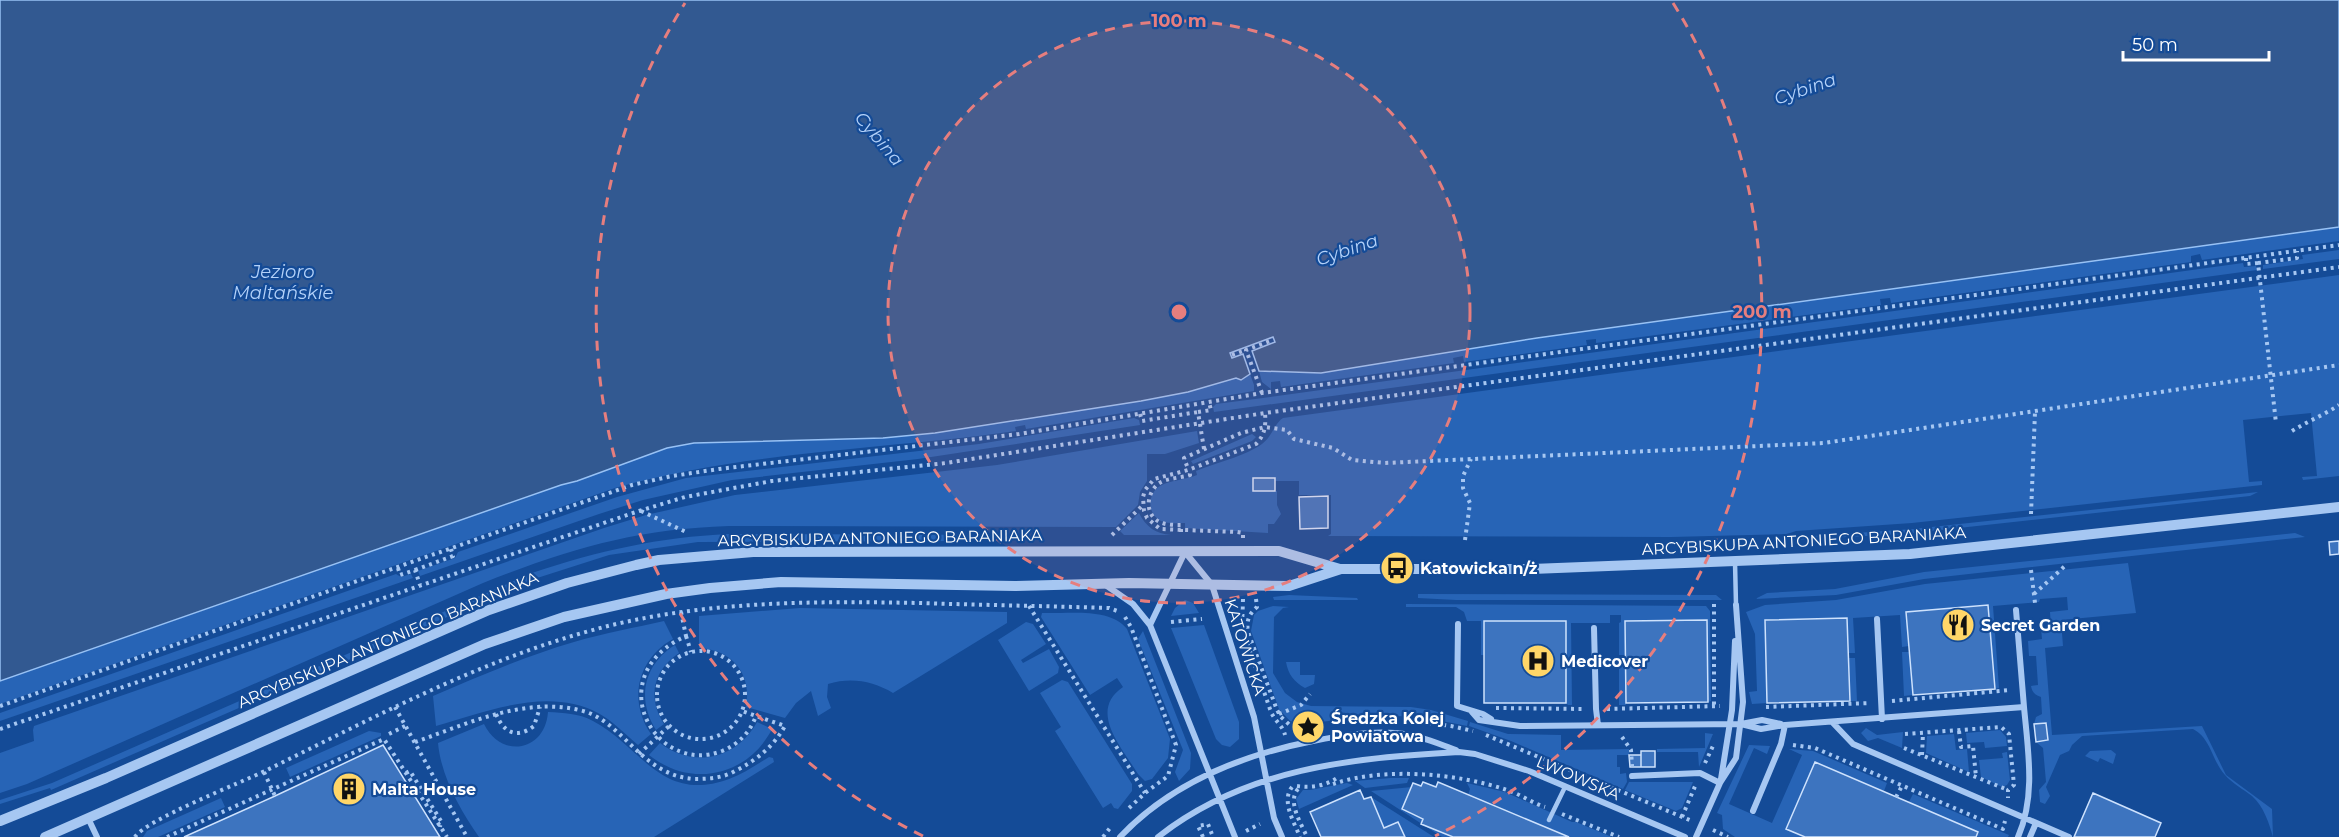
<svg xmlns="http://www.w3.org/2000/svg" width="2339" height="837" viewBox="0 0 2339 837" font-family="Montserrat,sans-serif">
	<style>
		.green { fill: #2764b6 }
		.water { fill: #325991; stroke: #98c2f5; stroke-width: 1.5 }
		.building { fill: #3d74bf; stroke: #cee2fd; stroke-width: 1.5 }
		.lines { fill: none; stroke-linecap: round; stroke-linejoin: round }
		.path { stroke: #a6c7f2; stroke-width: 4; stroke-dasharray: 3 4.5; stroke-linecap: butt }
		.service { stroke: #a6c7f2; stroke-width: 4.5 }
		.minor { stroke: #a6c7f2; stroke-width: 6 }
		.tertiary { stroke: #a6c7f2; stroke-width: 10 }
		.ring { fill: none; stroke: #e67e7e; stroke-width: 3; stroke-dasharray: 10 8 }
		.labels { text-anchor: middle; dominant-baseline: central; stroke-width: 4.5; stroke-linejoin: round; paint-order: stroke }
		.street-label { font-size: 16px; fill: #fff; stroke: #144b97 }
		.poi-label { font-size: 16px; font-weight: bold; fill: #fff; stroke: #144b97; text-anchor: start }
		.water-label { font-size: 18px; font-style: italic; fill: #b3d1f9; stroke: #144b97 }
		.centre { fill: #e67e7e; stroke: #144b97; stroke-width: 3 }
		.ring-label { font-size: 18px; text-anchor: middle; font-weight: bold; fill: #e67e7e; stroke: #144b97; stroke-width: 4.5; stroke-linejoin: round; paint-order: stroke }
	</style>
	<rect width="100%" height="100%" fill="#144b97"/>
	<path class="green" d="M2339 215V241L2202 260 2200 254 2191 256V262L1891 303 1890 298 1880 299 1881 305 1596 343V339L1586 340 1587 345 1464 362 1463 356 1453 358 1454 363 1281 387 1280 381 1271 382V389L1262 382 1259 371 1321 373 1537 338 2294 233 2310 223Z
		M2339 250V259L2263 269V265L2303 259 2302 255Z
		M2243 263 2244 267 2256 266 2257 270 1214 412 1213 407 1216 404 1263 398Z
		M2339 275V476L2303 480 2302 477 2317 476 2311 413 2243 420 2249 482 2262 481V485L1912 523 1796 531 1787 534 1671 537 1328 536 1331 534V495H1299V481H1275V478H1253V491H1277V505L1281 514 1274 524H1268V533L1185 528V523C1177 523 1168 524 1161 521 1147 514 1147 494 1160 486 1170 480 1185 480 1197 475L1196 471C1216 463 1245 456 1262 444 1272 437 1274 424 1283 418Z
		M1230 371 1241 380 1250 374 1254 385V391L1026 429 1025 425 1015 427 1016 431 978 436C857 450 732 455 615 488L0 704V681L253 593V586L666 435 878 432 883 437 934 433Z
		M1134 418 1139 420 1140 425 918 459 732 480 643 500 599 514 420 576 418 571 455 558 458 552 617 497 686 478 979 444Z
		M1197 431 1199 443 1165 454H1147V481L1140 492 1138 505 1116 527 729 526C635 529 569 549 483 583L27 784 0 793V753L34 741 33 730 34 726 604 528 646 515 735 495 997 465Z
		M1252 434 1256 437 1252 441 1193 464 1191 461Z
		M2258 492 2250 496 1904 534 1791 540 1799 537 1913 529Z
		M1139 513C1146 527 1156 534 1171 535H1124L1120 531Z
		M2295 533 2305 537 1924 579 1836 595 1755 599 1767 593 1835 589 1924 572Z
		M729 534 999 535 962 541 698 542 609 555 534 579 51 790 50 788 0 804V800L52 783 532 573C597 551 660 537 729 534Z
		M2128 563 2136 613 2061 620 2063 646 2045 648 2052 735 2202 726 2226 775 2272 809 2273 837C2269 823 2264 807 2252 796 2243 789 2233 784 2225 775 2212 761 2211 738 2193 729L2082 736 2072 745 2069 751 2060 755 2046 787 2050 796 2045 804 2040 802 2039 790 2046 782 2043 748 2036 742 2048 740 2047 723 2034 724 2036 717 2042 714 2041 697C2035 695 2032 692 2031 686L2038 685 2036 656H2029L2028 641 2042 639 2041 628 2051 627 2050 612 2068 610 2067 597 2040 599 2039 602 1993 606 1999 688 1995 689 1988 605 1909 646 1902 647 1900 615 1853 618 1855 653H1848L1847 618 1766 620 1767 703 1752 704 1749 692 1757 691 1755 634 1746 612 1765 605 1836 600 1925 584Z
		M396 574 401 577 411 574 413 578 0 721V713Z
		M1418 594 1716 595 1722 600H1456L1418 598Z
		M1289 595 1357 598 1358 600H1274L1273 597Z
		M1185 600 1193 603 1199 613 1171 616 1175 608Z
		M1406 604 1706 606 1710 611 1711 701 1708 702 1707 620 1625 621V655H1619V623L1621 622V615H1610V623H1571L1572 705H1568L1566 703V621H1484V655H1481V621H1467L1464 612 1456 607H1406Z
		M1273 606 1289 607 1283 608 1274 617 1273 673 1285 693 1297 702 1311 706 1411 707 1431 710 1468 721 1467 726C1433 719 1399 714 1364 716 1338 718 1317 726 1290 721L1279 709 1251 631 1254 615 1258 611Z
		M800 608 1007 612V623L893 693C873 681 851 677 828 684L827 697 831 708 818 716 811 691 796 703 785 718 746 707C752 674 733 650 699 648V616Z
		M1042 613C1068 614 1110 607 1127 629L1170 739 1168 758 1152 779 1145 781 1138 774C1123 749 1087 711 1123 687L1117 678 1090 695 1041 617Z
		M664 621 673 639C637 659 628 701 651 734L638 745C625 734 613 721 598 713 548 686 486 712 436 726L433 696C480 676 526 656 574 642 604 633 634 628 664 621Z
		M1026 622 1033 624 1046 644 1021 660 1023 663 1049 649 1059 667 1058 673 1029 691 998 640Z
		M1204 625 1239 722V739L1230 747 1222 745 1216 739 1171 628Z
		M1143 631 1191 753 1190 769 1179 781 1175 772 1183 750 1138 639Z
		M675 645 679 653C653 670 647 698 664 724L656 730C636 699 644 664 675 645Z
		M1902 652H1910L1913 695 1904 696Z
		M1848 658H1855L1857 701H1850Z
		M1619 660H1625L1626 705H1619Z
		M1286 662H1300V675H1315L1314 684 1305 688C1294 682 1288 674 1286 662Z
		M1062 680 1068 682 1132 784V791L1118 809 1114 808 1111 803 1103 808 1055 731 1061 727 1040 693Z
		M548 712C564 713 578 713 593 721 641 746 661 804 729 779 743 774 756 765 769 757L773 758 774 762 654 837H479C460 810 441 776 438 743L484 724C501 759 545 752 548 712Z
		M757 722 772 729C748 776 691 789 649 755L660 743C694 769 737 759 757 722Z
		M1470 722 1508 734 1561 735V750L1629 749V755H1617V767H1620V774L1626 773 1627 782 1623 789 1511 741 1469 726Z
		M1866 728 1877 735 1903 732 1902 748 1878 738 1868 741 1861 733Z
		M2000 730 2006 737 2007 746 1985 748 1984 742 1967 743 1966 733Z
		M369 731 381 733V736L290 777 286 768Z
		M1705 733 1713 734 1699 767 1698 752H1657V749L1705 748Z
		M1954 734 1956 750 1967 749 1969 772 1926 753 1927 736Z
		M1749 745 1770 746 1767 754 1754 748 1729 804 1772 823 1802 755 1789 749 1813 751 1887 783 1884 791 1815 762 1786 828 1805 837H1735L1723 829 1722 815 1717 813Z
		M2111 750 2116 754 2113 764 2100 758 2098 762 2085 756 2090 751Z
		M2007 752 2010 780 2007 785 2002 787 1981 777 1979 760 2003 758 2002 753Z
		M1391 778H1409L1407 783 1365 788 1355 781Z
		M1629 782H1693L1682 808 1676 811 1625 790Z
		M1347 783 1353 785 1299 809 1296 799 1303 790H1310Z
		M1467 783 1505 792 1572 822H1576L1612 837H1569L1468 795 1470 789Z
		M1412 787 1410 814 1423 819 1421 824 1453 837H1442L1371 791Z
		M1913 794 2009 835 2008 837H1976L1978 832 1909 802Z
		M1371 797 1434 837H1405L1398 822 1384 828Z
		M221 798 225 807 158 837H143L147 831Z"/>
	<path class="water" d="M0 0H2339V227L1537 338 1321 373 1259 371 1252 351 1275 342 1273 337 1230 353 1232 358 1243 354 1250 374 1241 380 1236 378 1188 392 1141 401 935 433 883 438 694 443 667 448 577 481 561 485 0 681Z"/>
	<path class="building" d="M1253 478H1275V491H1253Z
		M1328 496V528L1300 529 1299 497Z
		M2339 541V554L2330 555 2329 542Z
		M1988 605 1995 689 1913 695 1906 612Z
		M1847 618 1850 701 1767 703 1765 620Z
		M1707 620 1708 702 1626 703 1625 621Z
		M1484 621H1566V703H1484Z
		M2046 723 2048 740 2036 742 2034 724Z
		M383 745 440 837H184L275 796Z
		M1641 751H1655V767H1641Z
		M1629 755H1641V767H1630Z
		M1815 762 1978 832 1976 837H1805L1786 829Z
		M1423 782 1436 787 1438 782 1569 837H1453L1421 824 1423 819 1402 809 1413 783 1421 786Z
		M1360 790 1364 799 1371 797 1384 828 1398 822 1405 837H1321L1310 812Z
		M2093 793 2161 823 2155 837H2074Z"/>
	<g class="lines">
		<path class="path" d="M2246 258V264L2258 263 2276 423
			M2258 263 2297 258V251
			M1232 355 1246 350
			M1262 393 1246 350 1273 340
			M1140 414 1142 421 1198 412
			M2292 431C2308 421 2324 415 2339 405
			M1204 449 1198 412 1211 410 1209 402
			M1187 466 1184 458 1241 433 1265 427 1287 430 1294 439 1333 448 1352 460 1385 463 1824 443 2339 365
			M641 511 686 532
			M2031 514 2035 412
			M1181 532V525C1175 525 1168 525 1162 523 1145 517 1145 495 1158 484 1166 478 1181 478 1190 475L1189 473
			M1112 535 1142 506
			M1243 538V533L1237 532 1160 529 1147 518 1144 511 1143 497 1145 490 1154 479 1188 470 1256 444C1265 435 1266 425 1265 413
			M1465 540 1470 503 1463 488V476L1471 459
			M398 568 400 575 415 570 420 585
			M415 570 453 556 451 549
			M2031 570 2035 603
			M2034 594 2065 566
			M1243 599 1242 628 1271 712C1275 721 1283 726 1285 735
			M1256 599 1257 607C1249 614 1246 621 1248 632L1277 710 1281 717 1292 727
			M1714 604V708
			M1029 606 1145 793
			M681 612 686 636C599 675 654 777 722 751 739 744 750 732 756 716
			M1125 617 1131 627 1176 745 1168 776 1145 793 1127 810
			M1171 622 1202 619
			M686 636 691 652
			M657 695a44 44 0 1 1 88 0a44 44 0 1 1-88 0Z
			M1892 701 2010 690
			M0 706 632 485 672 476 719 469 1019 434 1262 393 2339 245
			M395 707 467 837
			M1766 707 1870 703
			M1496 708 1585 709
			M1607 709 1720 706
			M496 714C504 733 517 739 534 726L540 707
			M1279 714 1301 705 1310 694
			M1406 720 1451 726 1473 731
			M1292 728H1307
			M0 729 639 511 685 497 772 481 946 463 1265 413 2339 267
			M1959 731 1961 747 1973 746 1976 777
			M389 734 405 726
			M1905 734 2001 727 2009 734 2014 785 2008 790V798
			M1486 735 1692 821
			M1622 737 1631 750 1632 766
			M415 742C467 724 523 697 579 710 623 719 640 776 695 779 709 779 723 778 735 771 757 760 773 747 785 726L742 711
			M1793 745 1815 748 2003 829 2005 821
			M1904 748 2008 790
			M639 754 669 726
			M1922 755 1923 733
			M1705 763 1713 746
			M264 772 275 796
			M406 773 410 771 441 821 440 827
			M1333 784C1383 767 1457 773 1507 790 1520 794 1532 803 1545 807
			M1297 786C1311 788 1325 786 1337 778
			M1292 787C1281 801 1294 822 1300 837
			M1298 789C1287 802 1301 823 1307 837
			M1896 797 1902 786
			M1562 814 1619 837
			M1682 817 1696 784
			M1713 830 1728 837
			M1246 831 1260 824
			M135 837C145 820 243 782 267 770 379 715 490 655 612 625 713 601 815 601 919 603 982 605 1045 606 1109 608L1120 612
			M167 837 384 739 447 837
			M1103 837 1110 828
			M1203 837 1198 826 1208 824 1213 837"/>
		<path class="service" d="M1735 562 1736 605
			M1549 820 1565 787"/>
		<path class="minor" d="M1107 586 1133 604 1150 625 1235 837
			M1877 619 1882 719
			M1458 624 1457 706 1483 714 1491 719
			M1150 625 1185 552 1212 585 1254 717 1274 818 1282 837
			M1594 628 1596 709 1598 725
			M1472 712 1479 720 1520 726 1741 724 1762 720 1781 724
			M1833 723 1853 744 2069 837
			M1741 724 1761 729 1785 725 2024 707 2016 610
			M1632 776 1700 773 1720 783
			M1721 779 1732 710 1735 641
			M1753 811 1781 744 1785 725
			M88 818 97 837
			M1120 837C1171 783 1242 755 1313 741 1339 736 1367 731 1395 733 1416 734 1436 743 1456 750
			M1158 837C1246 768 1351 758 1459 752L1475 754 1529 771 1685 837
			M1696 837 1720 783 1736 758 1743 702 1736 605
			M2018 837C2036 796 2028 751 2024 707
			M2030 837 2036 823"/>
		<path class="tertiary" d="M0 821 106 778 489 610 567 583 636 565 659 560 753 552 1279 551 1340 569
			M45 837 485 644 564 617 666 594 710 588 781 582 1015 586 1129 583 1289 586 1341 569H1532L1910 554 2339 507"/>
	</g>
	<circle cx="1179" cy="312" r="291" fill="#e67e7e" fill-opacity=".12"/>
	<g class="ring">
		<circle cx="1179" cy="312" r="291"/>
		<path d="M923 836A583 583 0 0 1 685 3M1673 3A583 583 0 0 1 1435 836"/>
	</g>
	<defs>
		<symbol id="bus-disc" viewBox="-11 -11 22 22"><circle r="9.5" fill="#ffd668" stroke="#144b97"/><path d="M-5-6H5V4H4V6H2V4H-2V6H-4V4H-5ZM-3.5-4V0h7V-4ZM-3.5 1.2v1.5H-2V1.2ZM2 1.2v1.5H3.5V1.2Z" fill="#111"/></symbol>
		<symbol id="restaurant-disc" viewBox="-11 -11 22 22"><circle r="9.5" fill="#ffd668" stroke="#144b97"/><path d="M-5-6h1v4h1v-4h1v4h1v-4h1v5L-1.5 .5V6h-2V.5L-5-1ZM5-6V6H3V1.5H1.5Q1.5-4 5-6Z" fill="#111"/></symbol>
		<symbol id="hospital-disc" viewBox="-11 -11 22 22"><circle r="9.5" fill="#ffd668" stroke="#144b97"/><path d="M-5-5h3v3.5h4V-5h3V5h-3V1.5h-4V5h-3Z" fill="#111"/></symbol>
		<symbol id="sight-disc" viewBox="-11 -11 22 22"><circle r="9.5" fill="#ffd668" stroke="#144b97"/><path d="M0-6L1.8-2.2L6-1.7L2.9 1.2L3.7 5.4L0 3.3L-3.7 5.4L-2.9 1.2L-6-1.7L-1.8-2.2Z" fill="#111"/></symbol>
		<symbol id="building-disc" viewBox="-11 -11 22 22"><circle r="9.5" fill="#ffd668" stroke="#144b97"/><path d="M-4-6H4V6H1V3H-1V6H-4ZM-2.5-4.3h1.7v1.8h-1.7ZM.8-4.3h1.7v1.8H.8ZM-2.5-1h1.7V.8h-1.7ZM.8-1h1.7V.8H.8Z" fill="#111"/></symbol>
	</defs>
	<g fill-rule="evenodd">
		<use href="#bus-disc" x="1378" y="549" width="38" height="38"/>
		<use href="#restaurant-disc" x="1939" y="606" width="38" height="38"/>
		<use href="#hospital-disc" x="1519" y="642" width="38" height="38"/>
		<use href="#sight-disc" x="1289" y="708" width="38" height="38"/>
		<use href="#building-disc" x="330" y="770" width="38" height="38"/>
	</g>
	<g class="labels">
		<g class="street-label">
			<text transform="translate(880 538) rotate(-1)">ARCYBISKUPA ANTONIEGO BARANIAKA</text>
			<text transform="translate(1804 541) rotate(-3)">ARCYBISKUPA ANTONIEGO BARANIAKA</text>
			<text transform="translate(388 640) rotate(-23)">ARCYBISKUPA ANTONIEGO BARANIAKA</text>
			<text transform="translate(1245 647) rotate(72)">KATOWICKA</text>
			<text transform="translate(1578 778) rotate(23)">LWOWSKA</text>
		</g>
		<g class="poi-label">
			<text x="1420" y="568">Katowicka n/ż</text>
			<text x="1981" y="625">Secret Garden</text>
			<text x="1561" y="661">Medicover</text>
			<text x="1331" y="718">Średzka Kolej<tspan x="1331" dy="18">Powiatowa</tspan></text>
			<text x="372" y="789">Malta House</text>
		</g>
		<g class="water-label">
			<text transform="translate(1805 89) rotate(-19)">Cybina</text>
			<text transform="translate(879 139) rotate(50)">Cybina</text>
			<text transform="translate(1347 250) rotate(-19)">Cybina</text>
			<text x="283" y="272">Jezioro<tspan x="283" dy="21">Maltańskie</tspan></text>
		</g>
	</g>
	<circle cx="1179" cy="312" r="9" class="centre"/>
	<g class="ring-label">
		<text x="1179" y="27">100 m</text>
		<text x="1762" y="318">200 m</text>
	</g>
	<path d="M2123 51v9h146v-9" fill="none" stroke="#ffffff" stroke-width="3"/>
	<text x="2132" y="51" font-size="18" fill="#ffffff" stroke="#144b97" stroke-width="4.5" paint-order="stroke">50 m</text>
</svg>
